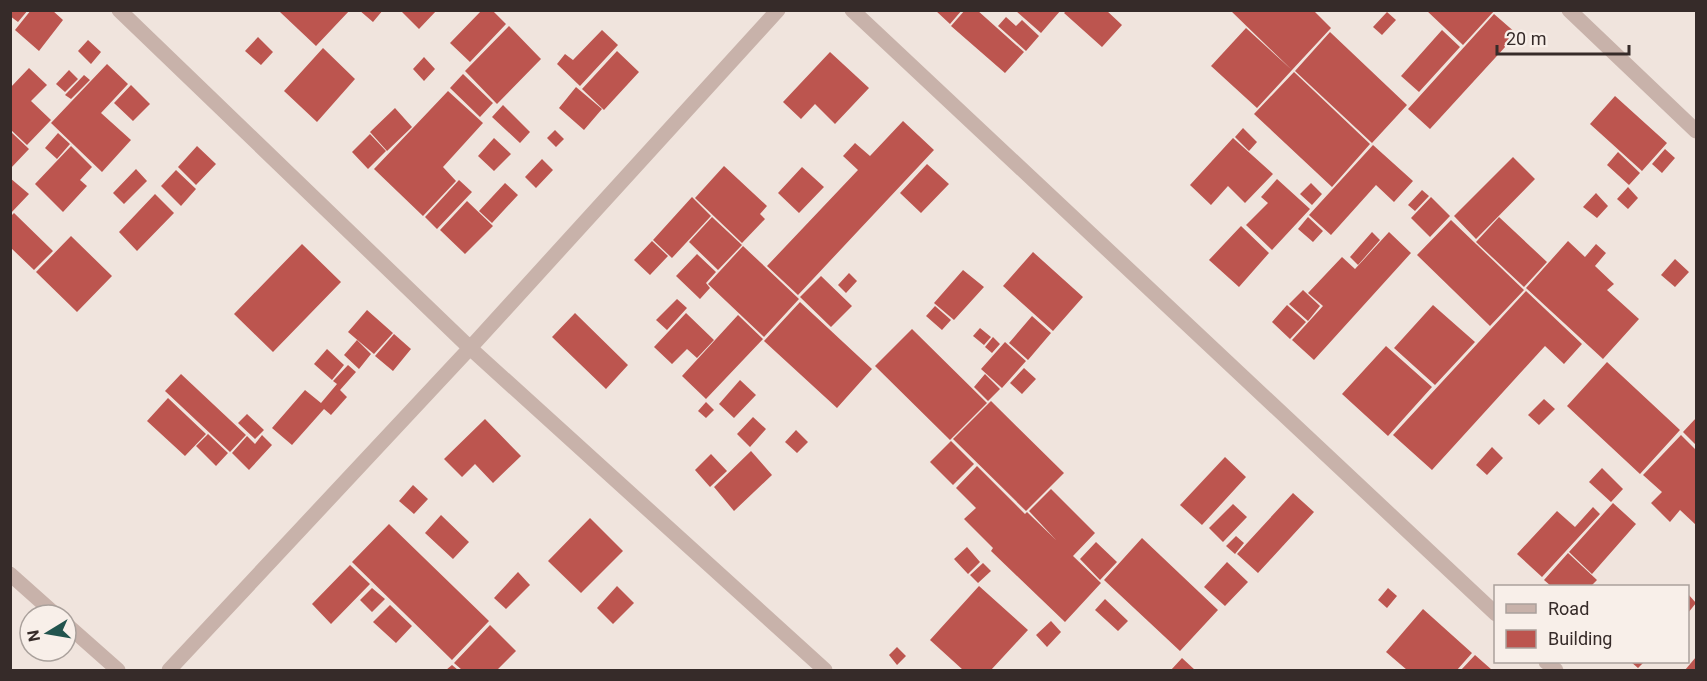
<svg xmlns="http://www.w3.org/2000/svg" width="1707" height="681" viewBox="0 0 1707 681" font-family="Roboto,sans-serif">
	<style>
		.building { fill: #bc554f }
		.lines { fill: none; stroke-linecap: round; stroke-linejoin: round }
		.minor { stroke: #c8b2aa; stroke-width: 15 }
	</style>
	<rect width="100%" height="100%" fill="#f0e4dd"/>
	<path class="building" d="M10 10H28L18 22 10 16Z
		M31 10H52L63 20 39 51 15 30Z
		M281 10H350L316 46 280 12Z
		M359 10H383L373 22Z
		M400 10H437L419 29Z
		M482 10H492L506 24 470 62 450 43Z
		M935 10H962L950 24Z
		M965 10H977L1024 52 1005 73 951 26Z
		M1015 10H1061L1041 33Z
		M1067 10H1106L1122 25 1102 47 1064 13Z
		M1230 10H1313L1331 28 1292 70Z
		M1426 10H1495L1463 45Z
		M1387 12 1396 20 1382 35 1373 27Z
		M1494 14 1517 34 1430 129 1408 109Z
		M1006 17 1016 26 1022 20 1039 36 1026 51 998 26Z
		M509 26 541 59 497 104 465 71Z
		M1246 28 1292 70 1257 108 1211 66Z
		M602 30 618 45 580 86 557 64 565 54 573 60Z
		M1442 30 1460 47 1419 92 1401 76Z
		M1330 32 1407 105 1372 143 1295 71Z
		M258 37 273 52 261 65 245 51Z
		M88 40 101 52 91 64 78 51Z
		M323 48 355 79 317 122 284 91Z
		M617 51 639 72 604 110 582 89Z
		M830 52 869 88 835 124 815 104 801 119 783 102Z
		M424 57 435 69 424 81 413 69Z
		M107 64 128 84 101 113 131 140 102 172 51 123Z
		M29 68 47 85 31 101 51 120 27 145 10 129V88Z
		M69 70 78 79 65 92 56 84Z
		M1294 72 1370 144 1332 187 1254 114Z
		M463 74 493 103 480 117 450 88Z
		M84 75 90 80 71 99 65 95Z
		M131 85 150 104 133 121 114 103Z
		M576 87 602 109 584 130 559 108Z
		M448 91 483 123 443 167 456 181 423 216 374 169Z
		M1615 96 1667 143 1642 171 1590 124Z
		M503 105 530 132 520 143 492 117Z
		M395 108 412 127 387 151 370 132Z
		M903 121 934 150 798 295 767 266 858 170 843 156 855 143 870 156Z
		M1243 128 1257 142 1249 151 1235 137Z
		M555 130 564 139 556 147 547 138Z
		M10 131 29 149 10 169Z
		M58 133 70 144 57 159 45 148Z
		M370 134 386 151 368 169 352 152Z
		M494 138 511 154 494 171 478 156Z
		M1233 138 1273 174 1245 203 1228 186 1211 205 1190 185Z
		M1373 145 1413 181 1394 202 1376 185 1331 235 1309 215Z
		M71 146 92 167 80 180 87 186 63 212 35 184Z
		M197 146 216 164 196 185 178 167Z
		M1665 149 1675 158 1662 173 1652 164Z
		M1618 152 1640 173 1629 185 1607 165Z
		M1513 157 1535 179 1476 239 1454 216Z
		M542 159 553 170 536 188 525 177Z
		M927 164 949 184 921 213 900 193Z
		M724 166 767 206 760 214 765 219 742 243 695 198Z
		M802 167 824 187 799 213 778 193Z
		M136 169 147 181 124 204 113 193Z
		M176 170 196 189 181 206 161 186Z
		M10 178 29 194 10 214Z
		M1277 179 1310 209 1272 250 1246 225 1268 203 1261 197Z
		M459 180 472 192 437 229 425 217Z
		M505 183 518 195 492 223 479 211Z
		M1311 183 1322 194 1312 205 1300 194Z
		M1628 187 1638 198 1628 209 1617 199Z
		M1422 190 1429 196 1415 211 1408 205Z
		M1596 193 1608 206 1597 218 1583 207Z
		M155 194 174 213 137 251 119 232Z
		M692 197 711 216 672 258 653 240Z
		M1431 197 1450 216 1430 237 1411 218Z
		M467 201 493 226 465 254 440 230Z
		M14 213 53 251 34 270 10 247V217Z
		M712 217 742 245 718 270 689 242Z
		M1308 217 1323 231 1313 242 1298 229Z
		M1499 217 1547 262 1524 287 1476 242Z
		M1451 220 1524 290 1490 326 1417 255Z
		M1241 226 1269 253 1239 287 1209 260Z
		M1372 232 1380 240 1358 265 1350 257Z
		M1389 232 1411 253 1314 360 1292 340 1323 306 1308 293 1342 257 1355 269Z
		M71 236 112 276 77 312 36 272Z
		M652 241 668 256 650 275 634 260Z
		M1568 241 1585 257 1596 244 1606 253 1595 266 1614 284 1607 290 1639 319 1603 359 1526 288Z
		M302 244 341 282 273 352 234 314Z
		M743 246 799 299 764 337 708 284Z
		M1033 252 1083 297 1053 331 1003 286Z
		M697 254 716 272 706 283 710 288 700 299 676 276Z
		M1675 259 1689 272 1675 287 1661 275Z
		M963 270 984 287 954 320 934 303Z
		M849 273 857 281 846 293 838 285Z
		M821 276 852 306 831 327 800 297Z
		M1303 290 1320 306 1308 321 1289 304Z
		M1526 291 1582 344 1564 364 1545 346 1432 470 1393 435Z
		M677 299 687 308 667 330 656 320Z
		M800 302 872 369 837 408 764 341Z
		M1287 305 1306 322 1290 339 1272 322Z
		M1433 305 1475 342 1435 385 1394 348Z
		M935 306 951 320 942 330 926 316Z
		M367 310 393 333 374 354 348 332Z
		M575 313 628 365 606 389 552 337Z
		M686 313 714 340 697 358 687 349 672 364 654 347Z
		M738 315 763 339 706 399 682 376Z
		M1032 316 1051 333 1028 360 1009 343Z
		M980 328 991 337 984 345 973 336Z
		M912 329 987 403 950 440 875 366Z
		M394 334 411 349 393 371 375 356Z
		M993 337 1000 344 992 353 985 347Z
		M357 340 371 354 359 369 344 355Z
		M1005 342 1026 361 1002 388 981 369Z
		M1386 346 1432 387 1388 436 1342 394Z
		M327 349 344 365 332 380 314 364Z
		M1607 362 1680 430 1640 474 1567 406Z
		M348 365 356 372 340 390 347 397 331 415 324 409 292 445 272 428 305 390 321 403 337 384 333 381Z
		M1024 368 1036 379 1022 394 1010 383Z
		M181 374 246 435 230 452 165 391Z
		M985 374 1000 389 988 401 974 387Z
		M740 380 756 395 734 418 719 404Z
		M168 398 206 434 185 456 147 421Z
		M1544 399 1555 409 1539 425 1528 415Z
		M991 401 1064 473 1026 511 953 439Z
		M706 402 714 410 706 418 698 411Z
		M247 414 264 430 255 439 238 423Z
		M753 417 766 429 750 447 737 434Z
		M1696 418V445L1683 432Z
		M485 419 521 456 493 483 475 464 462 477 444 459Z
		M796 430 808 442 797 453 785 442Z
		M208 434 228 453 216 466 196 446Z
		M262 435 272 445 249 470 232 453 247 436 255 444Z
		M1681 435 1696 450V525L1680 510 1670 522 1651 503 1662 492 1643 475Z
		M951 441 974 464 953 485 930 462Z
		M1492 447 1503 458 1487 475 1476 465Z
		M751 451 772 475 734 511 714 487Z
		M711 454 727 471 710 487 695 470Z
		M1225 457 1246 477 1202 525 1180 505Z
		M977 466 1025 514 1027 512 1056 540 1029 511 1051 489 1095 533 1073 556 1101 583 1065 622 991 551 993 548 964 519 976 508 956 488Z
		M1602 468 1623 489 1611 502 1589 482Z
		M413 485 428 499 414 514 399 501Z
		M1293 493 1314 512 1258 573 1237 554Z
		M1613 503 1636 524 1592 574 1569 552Z
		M1233 504 1247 517 1223 542 1209 528Z
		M1593 507 1600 514 1542 577 1517 554 1557 511 1575 527Z
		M441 515 469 542 453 559 425 533Z
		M590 518 623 551 581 593 548 561Z
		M389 524 489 621 452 660 352 562Z
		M1236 536 1244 543 1235 554 1226 546Z
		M1142 538 1218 610 1180 651 1104 580Z
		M1096 542 1117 562 1100 580 1080 559Z
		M967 547 980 562 968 574 954 559Z
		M1568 553 1597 580 1591 586H1551L1544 580Z
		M1227 562 1248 582 1225 606 1204 587Z
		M983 563 991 571 978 583 970 575Z
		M350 565 370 584 331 624 312 604Z
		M518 572 530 585 506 609 494 598Z
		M617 586 634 603 613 624 597 608Z
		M979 586 1028 630 991 670H963L930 640Z
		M372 588 385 599 372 612 360 600Z
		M1388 588 1397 596 1387 608 1378 600Z
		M1688 594 1696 603 1688 613Z
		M1105 599 1128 621 1118 631 1095 610Z
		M390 605 412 626 396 643 373 622Z
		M1423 609 1472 653 1457 670H1407L1386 652Z
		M1051 621 1061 632 1047 647 1036 635Z
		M490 625 516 651 497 670H462L454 663Z
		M897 647 906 656 897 665 889 655Z
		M1475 655 1492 670H1461Z
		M1696 657V670H1685Z
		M1182 658 1195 670H1171Z
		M1631 662H1644L1638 668Z
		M452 665 458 670H446Z"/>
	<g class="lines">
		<path class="minor" d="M119 10 470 348 825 670
			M852 10 1496 614
			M1569 10 1696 131
			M10 574 56 615
			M66 624 118 670
			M1546 662 1556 670
			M169 670 470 348 778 10"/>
	</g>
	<rect width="1707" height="681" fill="none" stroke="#362b29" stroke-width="24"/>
	<rect x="1494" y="585" width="195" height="78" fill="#f8efe9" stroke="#aaa19c" stroke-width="1.5"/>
	<rect x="1506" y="604" width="30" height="9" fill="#c8b2aa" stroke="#aaa19c" stroke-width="1.5"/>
	<text x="1548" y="615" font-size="18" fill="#362b29">Road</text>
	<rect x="1506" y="630" width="30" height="18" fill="#bc554f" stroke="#aaa19c" stroke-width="1.5"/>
	<text x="1548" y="645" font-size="18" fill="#362b29">Building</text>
	<g transform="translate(48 633) rotate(259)"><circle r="28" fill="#f8efe9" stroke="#aaa19c" stroke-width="1.5"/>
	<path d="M0-4.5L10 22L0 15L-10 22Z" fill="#22544e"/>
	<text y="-9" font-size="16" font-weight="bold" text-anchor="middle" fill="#362b29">N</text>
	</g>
	<path d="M1497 45v9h132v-9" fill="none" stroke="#362b29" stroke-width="3"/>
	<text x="1506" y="45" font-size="18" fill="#362b29" stroke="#f8efe9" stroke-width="4.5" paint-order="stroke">20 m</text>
</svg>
